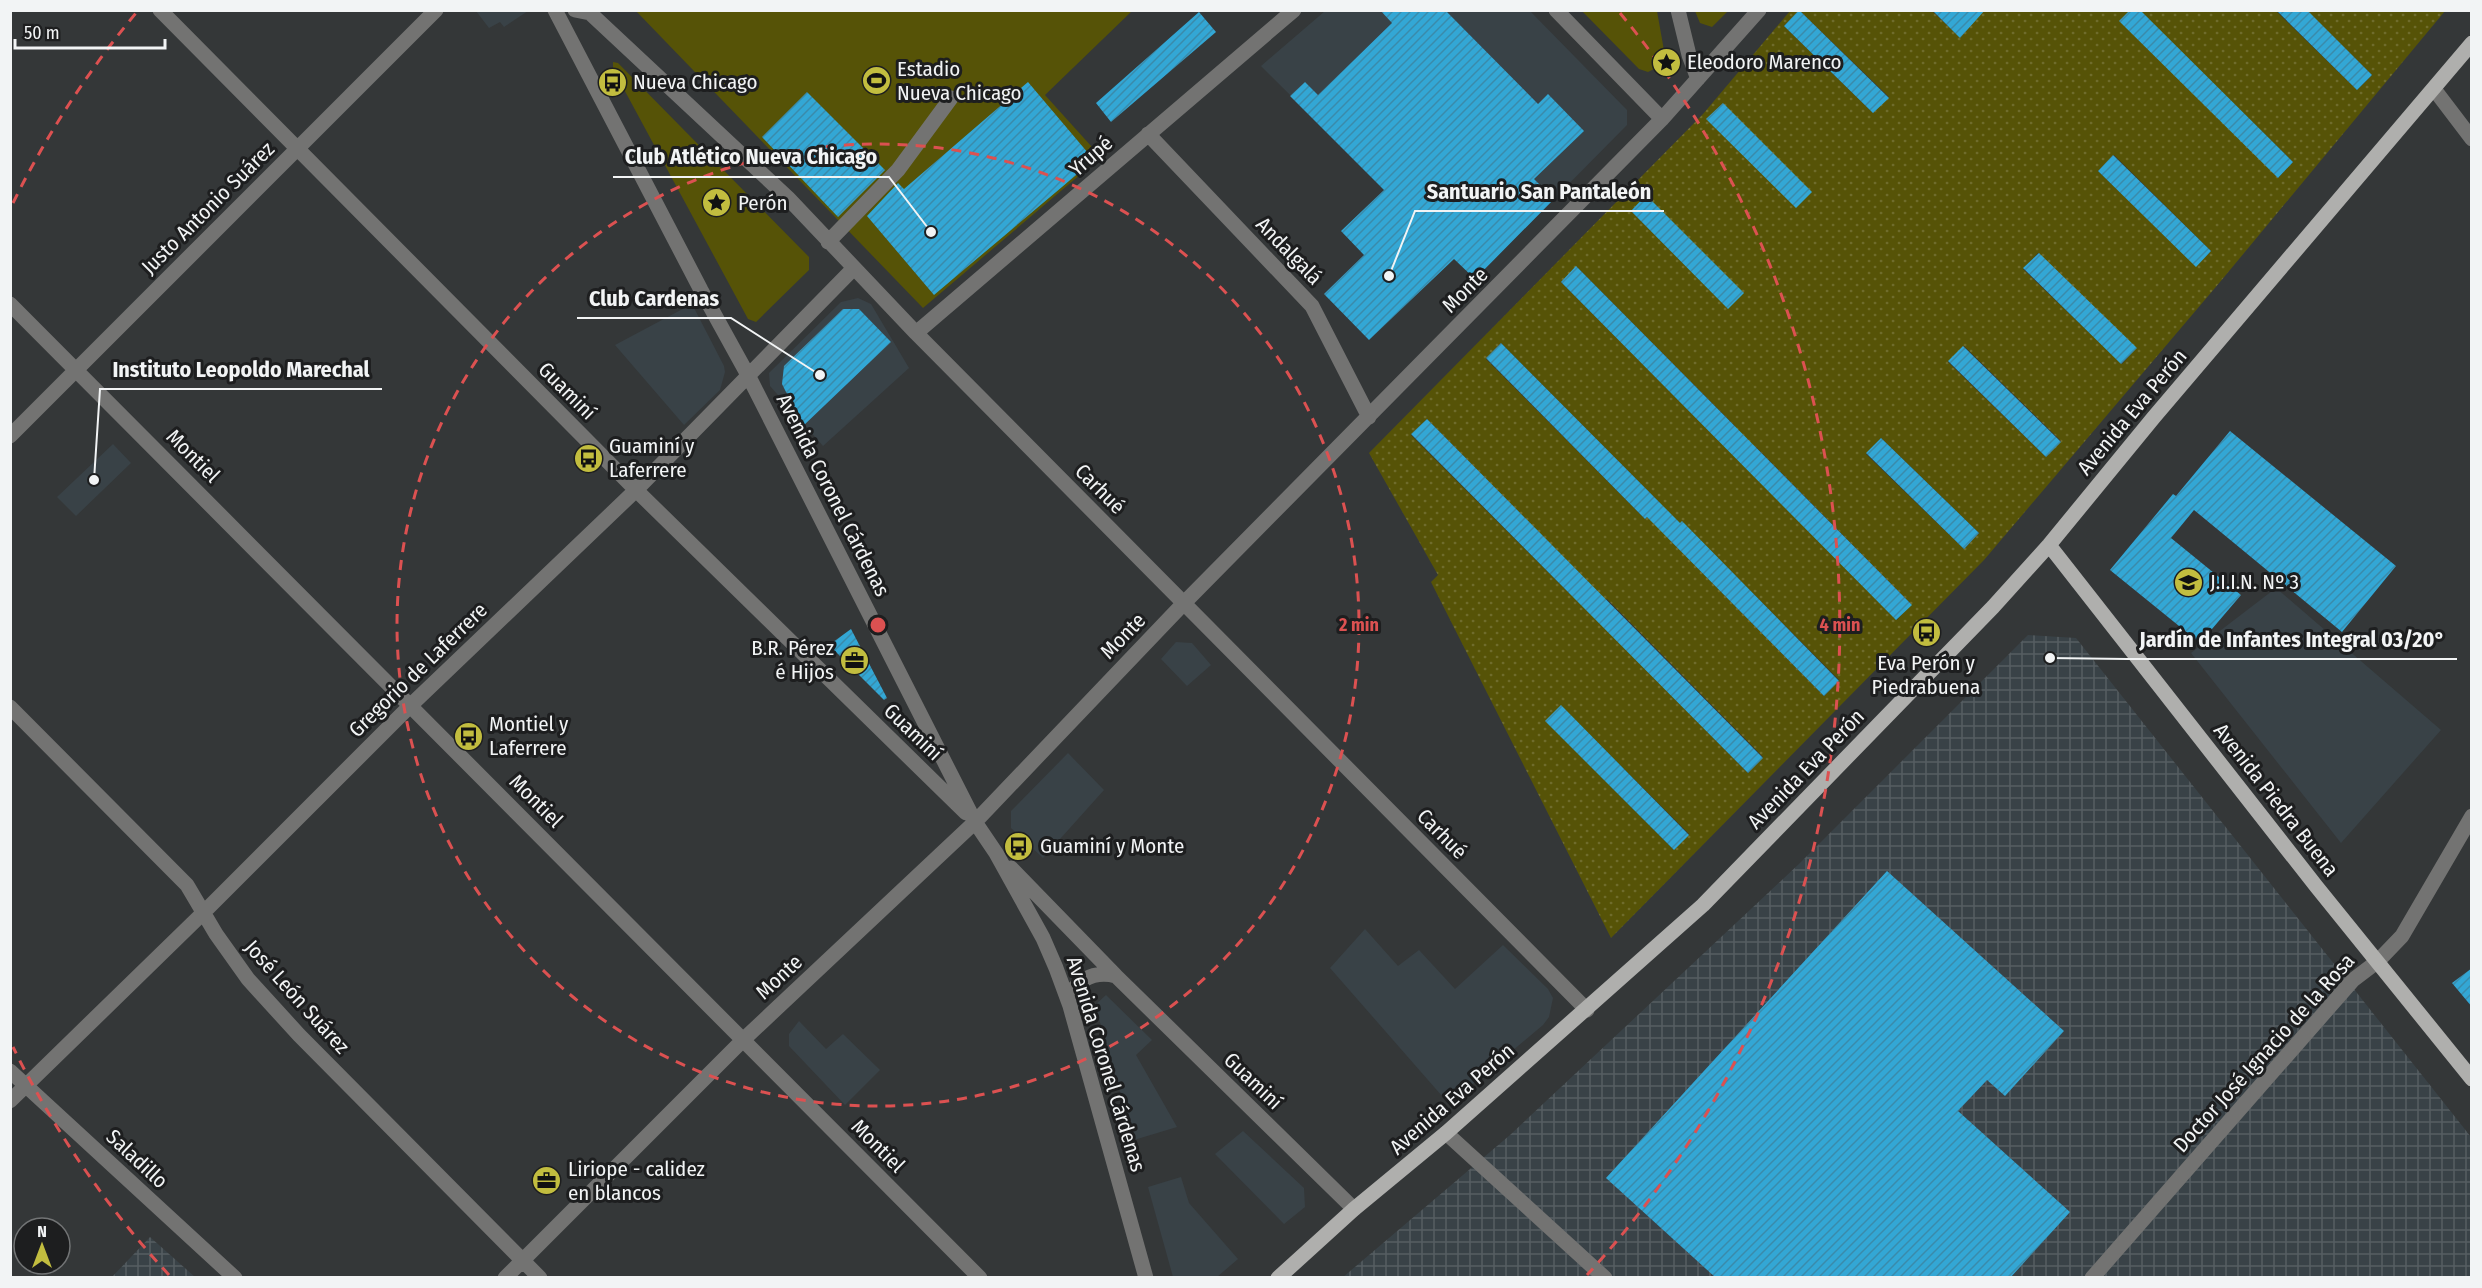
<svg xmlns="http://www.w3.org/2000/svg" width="2482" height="1288" viewBox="0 0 2482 1288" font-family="'Fira Sans Condensed',sans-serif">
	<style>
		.built { fill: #394247 }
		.industrial { fill: url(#industrial-grid) }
		.grass { fill: url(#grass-dots); fill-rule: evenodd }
		.green { fill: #565307 }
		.building { fill: url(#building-hatch) }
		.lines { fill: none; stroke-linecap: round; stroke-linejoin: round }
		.minor { stroke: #737372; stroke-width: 15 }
		.major { stroke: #afafad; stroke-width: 15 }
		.ring { fill: none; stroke: #dc5151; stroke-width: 3; stroke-dasharray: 10 8 }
		.labels { text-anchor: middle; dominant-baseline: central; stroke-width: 6; stroke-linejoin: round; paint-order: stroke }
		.poi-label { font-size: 21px; fill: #f2f4f5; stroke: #1d1e1f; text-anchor: start }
		.street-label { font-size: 21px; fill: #f2f4f5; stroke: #1d1e1f }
		.centre { fill: #dc5151; stroke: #1d1e1f; stroke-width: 3 }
		.ring-label { font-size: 18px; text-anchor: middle; font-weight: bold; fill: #dc5151; stroke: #1d1e1f; stroke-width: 6; stroke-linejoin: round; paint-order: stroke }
		.leader { fill: none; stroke: #f2f4f5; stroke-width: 2 }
		.callout-dot { fill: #f2f4f5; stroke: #1d1e1f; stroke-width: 2 }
		.callout-label { font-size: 22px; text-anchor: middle; font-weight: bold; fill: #f2f4f5; stroke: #1d1e1f; stroke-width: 6; stroke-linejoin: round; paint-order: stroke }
	</style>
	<defs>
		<pattern id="industrial-grid" width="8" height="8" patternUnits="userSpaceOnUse" patternTransform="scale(1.5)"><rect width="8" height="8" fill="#394247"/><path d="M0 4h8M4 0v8" fill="none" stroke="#565e62"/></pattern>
		<pattern id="grass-dots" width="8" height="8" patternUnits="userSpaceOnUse" patternTransform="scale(1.5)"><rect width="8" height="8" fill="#565307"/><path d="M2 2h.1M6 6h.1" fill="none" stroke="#6f6c2c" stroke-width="1.8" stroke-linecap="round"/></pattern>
		<pattern id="building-hatch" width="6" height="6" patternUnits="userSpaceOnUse" patternTransform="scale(1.5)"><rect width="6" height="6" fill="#33a7d5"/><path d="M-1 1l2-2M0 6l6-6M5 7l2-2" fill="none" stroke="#3a8bab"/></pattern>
	</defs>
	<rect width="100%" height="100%" fill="#343738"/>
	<path class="built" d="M476 11H528L504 27 500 22 489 28Z
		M1325 11H1530L1627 110V125L1475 279 1261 66Z
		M858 298 871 304 909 368 823 446 770 386 769 373 841 302Z
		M692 304 724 366 725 372 720 390 684 425 615 345Z
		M113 444 131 463 76 516 57 497Z
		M2276 588 2441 730 2341 843 2191 653Z
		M1176 642 1192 643 1211 665 1187 686 1161 659Z
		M1068 753 1104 790 1043 858 1011 828V811Z
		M1365 929 1398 966 1419 950 1455 989 1503 945 1548 989 1553 998 1549 1017 1543 1025 1449 1104 1330 968Z
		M1106 995 1152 1040 1136 1055 1177 1127 1134 1140 1095 1005Z
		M799 1021 826 1049 843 1034 880 1070 845 1105 789 1046V1034Z
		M1243 1131 1304 1188 1305 1207 1284 1224 1215 1154Z
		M1181 1177 1189 1203 1238 1259 1217 1277H1173L1148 1187Z"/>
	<path class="industrial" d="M2028 635 2076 638 2471 1137V1277L1342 1278 1510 1135 1800 863Z
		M150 1237 195 1277H112Z"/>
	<path class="grass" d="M1790 11H1799L1784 26 1873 113 1889 97 1800 11H1932L1960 37 1978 17 1972 11H2130L2278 178 2293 162 2140 11H2276L2357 90 2372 75 2307 11H2445L2220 282 1984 560 1611 938 1431 582 1438 575 1369 453 1703 114ZM2114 155 2211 251 2196 266 2098 171ZM1646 196 1728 308 1631 211ZM2038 253 2136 348 2122 364 2023 269ZM1577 267 1735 426 1720 442 1561 282ZM1501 343 1660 503 1645 519 1486 359ZM1964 346 2061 441 2046 457 1948 362ZM1427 419 1585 579 1570 594 1411 435ZM1881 438 1979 533 1964 549 1866 454ZM1755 446 1911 604 1897 620 1740 461ZM1682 522 1839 680 1824 696 1667 537ZM1607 599 1763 757 1748 773 1591 613ZM1561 706 1689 834 1674 850 1546 721Z"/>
	<path class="green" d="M636 11H1132L1045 95 1101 157 923 308Z
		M1582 11H1657L1665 56 1662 65 1648 72 1639 69Z
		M1695 11V10L1728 11 1712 27 1700 23Z
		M613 62 618 63 809 257V270L756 322 748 319 613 69Z"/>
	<path class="building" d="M1380 10H1445L1538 104 1548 94 1584 131 1534 179 1554 199 1475 279 1454 259 1369 340 1324 294 1364 255 1341 231 1384 190 1290 96 1305 82 1318 95 1392 23Z
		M1799 10 1889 98 1873 113 1784 26Z
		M1932 10H1985L1960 38Z
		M2130 10H2140L2293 162 2278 178 2119 21Z
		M2276 10H2307L2372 75 2357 90Z
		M1199 12 1216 32 1111 122 1096 103Z
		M1028 82 1094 160 934 295 867 216 898 183 904 189Z
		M807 92 885 170 838 217 762 137Z
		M1723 103 1812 192 1796 208 1706 119Z
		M2113 155 2211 251 2196 267 2098 171Z
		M1646 195 1744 293 1728 309 1631 211Z
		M2039 253 2137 348 2121 364 2023 268Z
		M1576 266 1912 605 1896 620 1561 282Z
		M843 309H859L891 342 803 426 782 384 784 366Z
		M1501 343 1680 523 1682 521 1839 681 1824 696 1647 517 1645 519 1486 358Z
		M1963 346 2061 442 2046 457 1948 361Z
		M1427 419 1763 758 1748 773 1411 434Z
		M2230 431 2396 566 2342 632 2194 510 2171 538 2241 595 2200 643 2110 570 2173 494 2176 496Z
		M1881 438 1979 533 1964 549 1866 453Z
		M851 629 887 698 884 700 829 645Z
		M1561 705 1689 835 1674 850 1545 721Z
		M1887 871 2064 1031 2005 1096 1987 1080 1958 1111 2070 1212 2010 1278H1716L1606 1178Z
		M2472 968V1007L2452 983Z"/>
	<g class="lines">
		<path class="minor" d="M160 10 636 490 966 813
			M555 10 701 290 749 377 975 822 996 853 1043 938 1056 968 1070 1006 1146 1278
			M575 10 590 13 788 198 916 333 1587 1010
			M1556 10 1662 119
			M1678 10 1689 55 1698 79
			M2434 89 2472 139
			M1148 134 1312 306 1369 417
			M828 242 898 170 951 98
			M10 304 980 1278
			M916 333 1294 10
			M10 436 436 10
			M10 707 187 885 216 934 248 979 299 1035 540 1278
			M1011 868 1116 976 1354 1209
			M1070 1006C1068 982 1094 970 1116 976
			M10 1071 235 1278
			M10 1101 203 913 411 705 636 490 853 269
			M1446 1133 1605 1278
			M505 1278 743 1040 975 822 1184 603 1662 119 1759 10
			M2092 1278 2353 980 2378 961 2402 936 2472 816"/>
		<path class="major" d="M2049 545 2316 886 2472 1079
			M1278 1278 1354 1209 1446 1133 1703 905 1993 607 2049 545 2154 417 2472 43"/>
	</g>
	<g class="ring">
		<circle cx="878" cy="625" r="481"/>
		<path d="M169 1275A962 962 0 0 1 13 1047M13 203A962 962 0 0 1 136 13M1620 13A962 962 0 0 1 1587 1275"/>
	</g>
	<defs>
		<symbol id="sight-disc" viewBox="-11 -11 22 22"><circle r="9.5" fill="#c2bd3f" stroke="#1d1e1f"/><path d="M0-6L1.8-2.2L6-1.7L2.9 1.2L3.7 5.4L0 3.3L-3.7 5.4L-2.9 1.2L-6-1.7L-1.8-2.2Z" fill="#111"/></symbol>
		<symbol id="stadium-disc" viewBox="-11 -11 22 22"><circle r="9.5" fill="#c2bd3f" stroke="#1d1e1f"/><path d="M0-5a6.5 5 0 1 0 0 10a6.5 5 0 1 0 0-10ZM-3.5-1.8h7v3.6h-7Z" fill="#111"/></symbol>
		<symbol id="bus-disc" viewBox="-11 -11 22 22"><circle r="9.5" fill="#c2bd3f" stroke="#1d1e1f"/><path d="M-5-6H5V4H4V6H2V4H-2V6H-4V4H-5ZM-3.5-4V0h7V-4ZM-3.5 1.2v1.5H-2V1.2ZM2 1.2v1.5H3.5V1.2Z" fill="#111"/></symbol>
		<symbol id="school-disc" viewBox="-11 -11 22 22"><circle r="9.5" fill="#c2bd3f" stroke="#1d1e1f"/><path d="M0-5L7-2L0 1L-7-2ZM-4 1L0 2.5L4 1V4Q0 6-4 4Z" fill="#111"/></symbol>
		<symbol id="office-disc" viewBox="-11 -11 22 22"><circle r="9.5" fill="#c2bd3f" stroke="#1d1e1f"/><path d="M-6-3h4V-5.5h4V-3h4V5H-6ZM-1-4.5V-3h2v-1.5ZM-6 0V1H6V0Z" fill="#111"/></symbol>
	</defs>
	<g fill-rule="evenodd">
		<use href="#sight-disc" x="1650" y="46" width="33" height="33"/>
		<use href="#stadium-disc" x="860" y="64" width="33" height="33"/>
		<use href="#bus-disc" x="596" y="66" width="33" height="33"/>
		<use href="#sight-disc" x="700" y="186" width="33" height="33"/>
		<use href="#bus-disc" x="572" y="442" width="33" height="33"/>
		<use href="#school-disc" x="2172" y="566" width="33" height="33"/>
		<use href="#bus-disc" x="1910" y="616" width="33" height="33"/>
		<use href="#office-disc" x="838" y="644" width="33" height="33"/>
		<use href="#bus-disc" x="452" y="720" width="33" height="33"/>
		<use href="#bus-disc" x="1002" y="830" width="33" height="33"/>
		<use href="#office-disc" x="530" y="1164" width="33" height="33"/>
	</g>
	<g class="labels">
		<g class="poi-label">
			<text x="1687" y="62">Eleodoro Marenco</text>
			<text x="897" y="69">Estadio<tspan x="897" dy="24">Nueva Chicago</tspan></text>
			<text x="633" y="82">Nueva Chicago</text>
			<text x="738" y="203">Perón</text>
			<text x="609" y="446">Guaminí y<tspan x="609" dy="24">Laferrere</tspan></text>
			<text x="2210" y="582">J.I.I.N. Nº 3</text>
			<text x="834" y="648" text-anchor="end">B.R. Pérez<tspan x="834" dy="24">é Hijos</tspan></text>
			<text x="1926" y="663" text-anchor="middle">Eva Perón y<tspan x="1926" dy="24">Piedrabuena</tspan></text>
			<text x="489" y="724">Montiel y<tspan x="489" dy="24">Laferrere</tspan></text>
			<text x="1040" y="846">Guaminí y Monte</text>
			<text x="568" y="1169">Liriope - calidez<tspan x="568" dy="24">en blancos</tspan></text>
		</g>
		<g class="street-label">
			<text transform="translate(1091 156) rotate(-41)">Yrupé</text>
			<text transform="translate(208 208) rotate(-45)">Justo Antonio Suárez</text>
			<text transform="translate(1289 251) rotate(46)">Andalgalá</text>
			<text transform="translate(1465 290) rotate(-45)">Monte</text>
			<text transform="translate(567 391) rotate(45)">Guaminí</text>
			<text transform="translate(2132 412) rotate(-50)">Avenida Eva Perón</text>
			<text transform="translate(193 456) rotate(45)">Montiel</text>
			<text transform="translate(1100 489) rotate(45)">Carhué</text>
			<text transform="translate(833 495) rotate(63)">Avenida Coronel Cárdenas</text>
			<text transform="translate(1123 636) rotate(-46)">Monte</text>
			<text transform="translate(418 670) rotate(-44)">Gregorio de Laferrere</text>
			<text transform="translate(913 732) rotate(44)">Guaminí</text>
			<text transform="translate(1806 769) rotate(-46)">Avenida Eva Perón</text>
			<text transform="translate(2276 800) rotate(52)">Avenida Piedra Buena</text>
			<text transform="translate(536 801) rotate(45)">Montiel</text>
			<text transform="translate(1442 834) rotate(45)">Carhué</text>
			<text transform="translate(779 977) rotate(-43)">Monte</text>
			<text transform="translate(297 997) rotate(48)">José León Suárez</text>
			<text transform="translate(2264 1053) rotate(-48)">Doctor José Ignacio de la Rosa</text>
			<text transform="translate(1106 1064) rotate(73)">Avenida Coronel Cárdenas</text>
			<text transform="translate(1253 1081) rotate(44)">Guaminí</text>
			<text transform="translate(1452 1099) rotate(-41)">Avenida Eva Perón</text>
			<text transform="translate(878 1146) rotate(45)">Montiel</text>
			<text transform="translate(137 1159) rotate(43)">Saladillo</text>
		</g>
	</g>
	<circle cx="878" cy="625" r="9" class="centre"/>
	<g class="ring-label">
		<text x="1359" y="631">2 min</text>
		<text x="1840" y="631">4 min</text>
	</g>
	<path class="leader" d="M931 232L889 177H613M1389 276L1415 211H1664M820 375L731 318H577M94 480L100 389H382M2050 658L2127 659H2457"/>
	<g class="callout-dot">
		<circle cx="931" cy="232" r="6"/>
		<circle cx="1389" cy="276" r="6"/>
		<circle cx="820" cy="375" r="6"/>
		<circle cx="94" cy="480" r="6"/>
		<circle cx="2050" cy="658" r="6"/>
	</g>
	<g class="callout-label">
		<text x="751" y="164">Club Atlético Nueva Chicago</text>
		<text x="1539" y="199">Santuario San Pantaleón</text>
		<text x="654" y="306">Club Cardenas</text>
		<text x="241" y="377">Instituto Leopoldo Marechal</text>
		<text x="2292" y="647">Jardín de Infantes Integral 03/20°</text>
	</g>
	<rect width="2482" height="1288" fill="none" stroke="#f2f4f5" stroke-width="24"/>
	<g transform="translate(42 1246)"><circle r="28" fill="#1d1e1f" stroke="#727475" stroke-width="1.5"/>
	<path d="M0-4.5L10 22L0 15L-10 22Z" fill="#c2bd3f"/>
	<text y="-9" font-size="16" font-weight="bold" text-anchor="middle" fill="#f2f4f5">N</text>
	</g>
	<path d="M15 39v9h150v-9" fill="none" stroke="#f2f4f5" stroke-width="3"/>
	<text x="24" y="39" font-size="18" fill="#f2f4f5" stroke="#1d1e1f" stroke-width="4.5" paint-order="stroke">50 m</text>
</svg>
